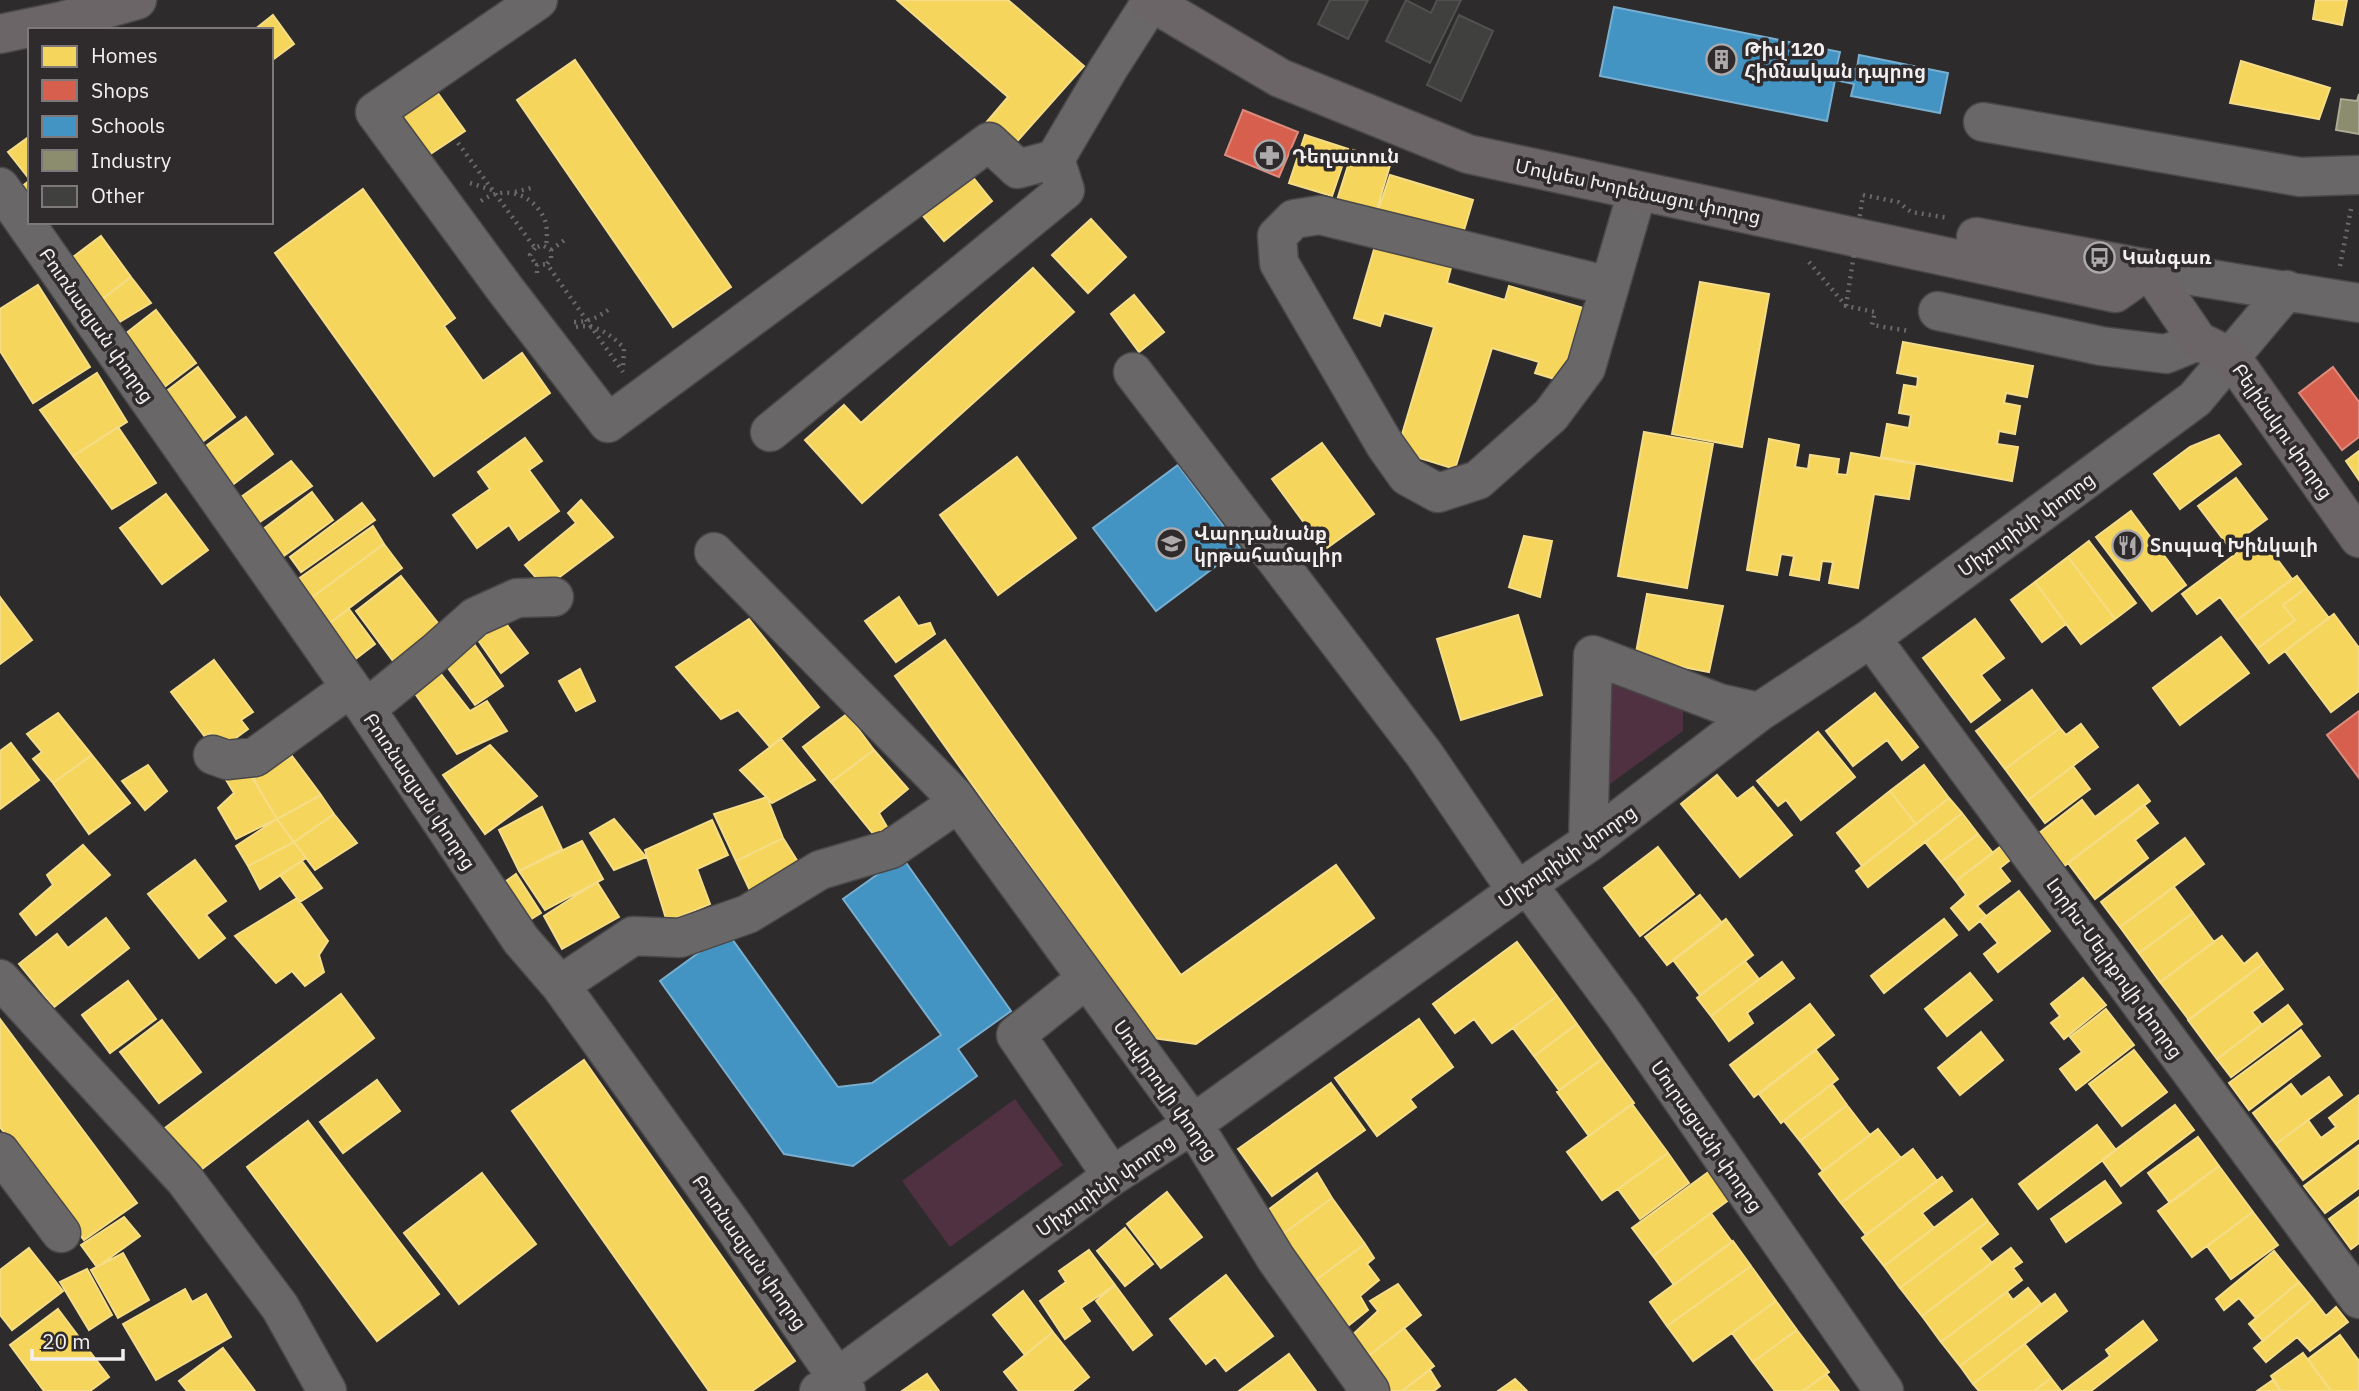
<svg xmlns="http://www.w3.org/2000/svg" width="2359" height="1391" viewBox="0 0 2359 1391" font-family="'IBM Plex Sans','Noto Sans Armenian',sans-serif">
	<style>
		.green { fill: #4f3142 }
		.homes { fill: #f6d55c; stroke: #f5dd88; stroke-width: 2 }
		.shops { fill: #d6604d; stroke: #de8b7e; stroke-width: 2 }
		.schools { fill: #4393c3; stroke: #78afd0; stroke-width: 2 }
		.industry { fill: #8c8c6e; stroke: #abaa95; stroke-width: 2 }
		.building { fill: #40403f; stroke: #50504f; stroke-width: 2 }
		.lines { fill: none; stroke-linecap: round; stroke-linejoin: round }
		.minor-casing { stroke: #4a4849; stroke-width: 41 }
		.major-casing { stroke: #4a4849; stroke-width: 41 }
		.path { stroke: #6a6868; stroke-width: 4.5; stroke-dasharray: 2 5; stroke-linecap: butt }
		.minor { stroke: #696768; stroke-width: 38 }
		.major { stroke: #6c6568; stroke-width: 38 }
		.path-bridge { stroke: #6a6868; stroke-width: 4.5; stroke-dasharray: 2 5; stroke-linecap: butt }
		.labels { text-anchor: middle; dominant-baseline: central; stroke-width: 7; stroke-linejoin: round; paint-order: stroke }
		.poi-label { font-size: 19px; font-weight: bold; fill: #f2eff0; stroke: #2f2a2c; text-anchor: start }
		.street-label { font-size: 19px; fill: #f2eff0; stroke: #2f2a2c }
	</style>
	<rect width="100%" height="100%" fill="#2e2b2c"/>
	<path class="green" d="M1602 672 1683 710V731L1603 789Z
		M1015 1099 1063 1165 950 1247 902 1181Z"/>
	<path class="homes" d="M897 0H1008L1084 66 1012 147 985 124 1008 97Z
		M2316 0H2347L2342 25 2313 19Z
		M273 15 294 44 271 61V30H254Z
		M575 60 731 287 673 327 517 100Z
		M2241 61 2330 88 2319 119 2230 103Z
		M437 92 465 131 429 155 400 117Z
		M1305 135 1348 149 1332 196 1289 183Z
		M30 136V201L20 188 30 180 8 152Z
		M1353 150 1391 162 1376 212 1337 200Z
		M1390 175 1473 200 1462 237 1378 211Z
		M972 176 992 201 944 241 923 216Z
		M363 189 455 318 444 326 483 381 522 353 550 393 434 476 275 253Z
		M1091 219 1126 257 1088 293 1052 255Z
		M101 236 131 277 101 300 69 260Z
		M1375 246 1451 268 1447 283 1505 300 1509 286 1583 308 1561 381 1535 373 1539 362 1492 348 1455 469 1397 451 1434 327 1384 313 1380 326 1354 318Z
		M1033 268 1074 312 862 503 805 440 844 405 861 423Z
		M131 277 151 303 118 323 101 300Z
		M1700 282 1769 294 1742 447 1672 434Z
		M38 285 90 367 33 403 0 351V309Z
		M1134 295 1164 332 1139 352 1111 314Z
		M156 310 196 363 159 391 120 338Z
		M1903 342 2033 366 2027 397 2006 393 2004 403 2020 406 2015 434 1999 431 1997 444 2018 447 2012 481 1881 457 1887 424 1909 428 1911 415 1899 413 1904 385 1917 387 1918 377 1897 373Z
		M198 367 235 417 202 442 164 393Z
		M97 373 127 422 73 456 40 410Z
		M246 417 273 454 227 489 199 451Z
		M118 427 156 483 112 509 73 456Z
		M1644 432 1713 444 1687 588 1618 576Z
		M2219 435 2241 464 2180 509 2154 474 2190 447Z
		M525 438 542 461 529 470 559 511 519 540 509 525 477 548 453 515 490 489 478 472Z
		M1769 439 1799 445 1795 467 1808 469 1810 455 1839 459 1837 474 1847 475 1851 453 1915 464 1909 499 1874 494 1858 588 1829 583 1833 562 1822 561 1819 580 1790 575 1794 556 1781 554 1777 575 1747 570Z
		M1322 443 1374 514 1324 550 1272 479Z
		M2359 451V480L2346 461Z
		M1017 457 1076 538 998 595 940 515Z
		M291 461 312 486 257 524 237 500Z
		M2236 478 2267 519 2229 547 2198 506Z
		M312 492 333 520 274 563 254 536Z
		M166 494 208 550 162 584 120 528Z
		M581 500 613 537 545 588 525 565 576 523 568 513Z
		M362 503 375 520 301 572 290 557Z
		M2131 511 2186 585 2152 611 2096 537Z
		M373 526 384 544 307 601 294 582Z
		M1524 536 1552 541 1540 597 1509 587Z
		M2260 536 2292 579 2237 620 2220 597 2197 614 2182 594Z
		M2089 541 2136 603 2115 619 2068 557Z
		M384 544 402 568 327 625 307 601Z
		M2068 557 2115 619 2081 644 2035 582Z
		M401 576 445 632 399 669 356 611Z
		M2297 576 2306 588 2283 605 2295 620 2258 648 2237 620Z
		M2035 582 2066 624 2042 642 2011 600Z
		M2306 588 2329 618 2269 663 2258 648 2295 620 2283 605Z
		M1647 594 1723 606 1709 672 1635 658Z
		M0 597 32 640 0 664Z
		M899 597 918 626 930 623 935 634 896 662 865 621Z
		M349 609 375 644 354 660 327 625Z
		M2334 614 2359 648V691L2331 712 2285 651Z
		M1518 615 1542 695 1461 720 1437 639Z
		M749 619 819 707 770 747 738 710 721 719 676 667Z
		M1975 619 2004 658 1981 675 2000 700 1971 722 1923 658Z
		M504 621 528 653 501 673 478 640Z
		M2221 637 2249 673 2180 725 2153 688Z
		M470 638 503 686 475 705 440 657Z
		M945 640 1181 975 1336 865 1374 918 1196 1044 1153 1038 895 676Z
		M214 660 253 712 241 720 248 729 222 748 211 733 205 737 171 692Z
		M580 669 595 701 576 711 559 681Z
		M441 674 470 711 487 701 507 731 457 754 414 692Z
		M2032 690 2060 728 2005 769 1976 731Z
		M1875 693 1918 747 1902 760 1887 740 1853 766 1826 731Z
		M58 713 92 755 53 783 33 759 42 752 27 734Z
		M847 714 874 750 831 782 803 747Z
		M2081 724 2098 747 2028 800 2005 769 2060 728 2066 735Z
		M1818 732 1855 777 1801 820 1786 800 1778 806 1757 781Z
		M781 739 815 780 772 803 740 770Z
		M11 743 39 780 0 809V751Z
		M490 745 537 796 485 834 443 775Z
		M874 750 908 789 879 813 890 832 879 841 831 782Z
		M92 755 130 803 89 834 53 783Z
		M292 756 321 795 277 819 253 779Z
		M242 760 277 819 236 839 218 808 234 793 222 773Z
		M148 765 167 791 145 810 122 781Z
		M1924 765 1949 798 1916 824 1890 791Z
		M2073 766 2090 789 2045 823 2028 800Z
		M1717 775 1737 799 1753 787 1792 835 1740 877 1681 804Z
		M2138 785 2150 801 2059 870 2034 837 2082 800 2095 817Z
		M1890 791 1916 824 1862 866 1837 833Z
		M321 795 334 814 294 842 277 819Z
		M767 797 783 838 736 861 714 814Z
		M1949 798 1962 813 1868 887 1856 871Z
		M2144 805 2158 823 2135 840 2148 858 2095 899 2068 863Z
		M542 807 562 849 519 871 499 830Z
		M1962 813 1978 834 1941 862 1925 842Z
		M334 814 357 843 315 870 294 842Z
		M277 819 294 842 248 866 236 846Z
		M614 819 646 857 614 870 590 833Z
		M712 820 728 855 697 869 710 904 667 922 645 850Z
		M1978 834 1993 853 1956 881 1941 862Z
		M783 838 798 862 753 897 736 861Z
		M2185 838 2204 864 2120 927 2101 902Z
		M582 841 603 879 545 910 519 871Z
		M294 842 306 858 260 889 248 866Z
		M83 845 110 875 36 935 20 914 53 885 47 875Z
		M1658 847 1694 894 1640 936 1604 888Z
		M2000 847 2010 860 2000 868 2010 881 1977 906 1986 916 1969 930 1951 908 1966 895 1956 881Z
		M195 860 226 901 206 915 225 938 199 958 148 894Z
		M302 861 322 888 300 902 280 875Z
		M516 874 541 913 525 923 499 886Z
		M597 882 619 917 562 949 544 916Z
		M2174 887 2193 913 2139 953 2120 927Z
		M2019 891 2050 931 1998 972 1984 954 1998 943 1980 921Z
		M1700 895 1722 923 1667 965 1645 937Z
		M297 898 328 941 319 955 324 972 305 986 292 971 276 983 235 936Z
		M2193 913 2214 942 2160 982 2139 953Z
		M106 918 129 948 54 1007 19 964 57 934 68 948Z
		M1726 919 1753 955 1700 995 1673 960Z
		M1944 919 1957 935 1884 993 1871 976Z
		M2222 936 2244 964 2257 953 2264 963 2189 1020 2160 982Z
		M1517 942 1557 996 1492 1043 1474 1019 1455 1033 1433 1004Z
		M1745 961 1759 979 1711 1016 1697 998Z
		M1782 962 1794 978 1747 1013 1753 1023 1729 1041 1711 1016Z
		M2264 963 2283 989 2252 1012 2262 1025 2217 1059 2188 1020Z
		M1970 973 1992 1000 1947 1036 1925 1009Z
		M2083 978 2106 1005 2064 1039 2051 1023 2060 1016 2051 1004Z
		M128 981 156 1019 110 1053 82 1015Z
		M341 994 374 1038 198 1172 165 1128Z
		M1557 996 1577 1024 1534 1056 1513 1028Z
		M1810 1004 1834 1035 1754 1097 1730 1065Z
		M2288 1005 2302 1024 2231 1077 2217 1059Z
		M2106 1009 2134 1045 2076 1090 2060 1069 2082 1052 2070 1037Z
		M0 1019 137 1203 84 1240 0 1127Z
		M1419 1019 1453 1067 1410 1099 1416 1107 1377 1136 1335 1078Z
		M162 1020 201 1072 159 1103 120 1052Z
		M1577 1024 1602 1059 1559 1090 1534 1056Z
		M2301 1030 2320 1056 2249 1110 2229 1083Z
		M1981 1032 2003 1060 1960 1095 1938 1068Z
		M1816 1050 1838 1079 1781 1123 1759 1094Z
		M2134 1050 2167 1092 2122 1126 2089 1084Z
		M1602 1059 1634 1103 1589 1136 1557 1092Z
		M584 1060 795 1361 752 1391H709L512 1111Z
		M2329 1077 2342 1095 2276 1144 2253 1113 2291 1084 2301 1097Z
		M377 1080 400 1111 343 1153 320 1122Z
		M1331 1083 1365 1130 1272 1196 1238 1149Z
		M1832 1084 1847 1105 1800 1141 1784 1121Z
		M2359 1095V1138L2303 1180 2276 1144 2308 1120 2321 1138 2336 1127 2329 1118Z
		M1632 1104 1668 1153 1602 1200 1567 1152Z
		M1847 1105 1870 1135 1823 1171 1800 1141Z
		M2175 1105 2194 1130 2121 1186 2102 1160Z
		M308 1121 439 1294 377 1341 247 1167Z
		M2097 1125 2116 1150 2038 1209 2019 1184Z
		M1878 1129 1901 1158 1841 1203 1819 1174Z
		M2198 1137 2219 1166 2170 1203 2148 1173Z
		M2359 1145V1188L2325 1213 2304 1186Z
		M1913 1149 1937 1181 1866 1235 1841 1203Z
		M1668 1153 1689 1183 1640 1219 1618 1189Z
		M2219 1166 2253 1212 2192 1257 2158 1211Z
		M1714 1168 1734 1196 1653 1256 1632 1228Z
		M482 1173 536 1244 459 1304 404 1233Z
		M1317 1173 1332 1198 1276 1239 1260 1216Z
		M1942 1177 1952 1191 1922 1213 1934 1228 1884 1266 1862 1238Z
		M2105 1181 2121 1203 2066 1242 2051 1219Z
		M1167 1192 1202 1237 1161 1268 1127 1224Z
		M2359 1197V1243L2351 1249 2329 1219Z
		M1332 1198 1365 1244 1309 1285 1276 1239Z
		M1972 1199 1988 1221 1900 1288 1884 1266Z
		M2253 1212 2278 1245 2231 1279 2207 1246Z
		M1711 1213 1732 1242 1674 1285 1653 1256Z
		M124 1217 140 1236 97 1267 81 1245Z
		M1988 1221 1998 1234 1980 1248 1992 1263 1922 1316 1900 1288Z
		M1125 1228 1153 1264 1125 1286 1097 1251Z
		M1733 1241 1751 1266 1667 1326 1650 1302Z
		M1365 1244 1374 1258 1367 1264 1379 1280 1360 1296 1368 1310 1344 1329 1309 1285Z
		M29 1248 63 1291 12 1330 0 1315V1270Z
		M2011 1248 2022 1262 2013 1268 2022 1280 1941 1342 1922 1316Z
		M1089 1250 1115 1285 1081 1308 1090 1321 1065 1339 1040 1301 1066 1282 1059 1271Z
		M2274 1251 2299 1282 2256 1318 2239 1298 2224 1310 2216 1299Z
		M123 1253 149 1300 118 1318 91 1270Z
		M1751 1266 1776 1301 1693 1361 1667 1326Z
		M87 1269 112 1315 89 1330 60 1282Z
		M1226 1275 1273 1336 1226 1371 1215 1357 1206 1364 1170 1319Z
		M2299 1282 2313 1299 2263 1341 2249 1324Z
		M1398 1284 1421 1315 1362 1361 1347 1340 1378 1311 1370 1301Z
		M1115 1285 1152 1335 1133 1350 1096 1301Z
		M2028 1288 2041 1304 1960 1366 1941 1342 2007 1292 2013 1300Z
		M185 1289 192 1302 206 1294 231 1337 156 1380 123 1324Z
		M1023 1291 1053 1332 1025 1355 993 1315Z
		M2055 1294 2067 1311 1973 1384 1960 1366Z
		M2313 1299 2326 1316 2336 1307 2348 1322 2310 1351 2297 1337 2266 1362 2254 1348Z
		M1776 1301 1797 1330 1753 1362 1732 1333Z
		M58 1309 109 1377 90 1391H44L10 1345Z
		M2143 1321 2157 1340 2091 1391H2063L2110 1356 2106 1350Z
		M1404 1328 1434 1366 1402 1391H1382L1362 1361Z
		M1797 1330 1829 1372 1803 1391H1775L1753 1362Z
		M1053 1332 1089 1377 1072 1391H1019L1004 1372Z
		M2340 1335 2359 1361V1391H2331L2308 1359Z
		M2025 1344 2051 1378 2034 1391H1979L1973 1384Z
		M223 1348 255 1391H187L179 1381Z
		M2303 1353 2331 1391H2281L2271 1376Z
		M1289 1354 1316 1391H1239Z
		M1430 1370 1440 1386 1434 1391H1402Z
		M927 1374 939 1391H902Z
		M1826 1374 1839 1391H1803Z
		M2051 1378 2061 1391H2034Z
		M1515 1379 1527 1391H1498Z
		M2273 1380 2281 1391H2257Z"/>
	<path class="shops" d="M1243 110 1298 132 1279 177 1225 155Z
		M2333 367 2359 402V437L2342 450 2299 393Z
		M2359 711V778L2327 735Z"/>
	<path class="schools" d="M1614 7 1840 52 1837 65 1857 69 1859 55 1948 73 1940 113 1851 96 1854 84 1835 80 1827 121 1600 76Z
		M1178 465 1240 548 1156 611 1093 528Z
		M902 857 1011 1011 958 1049 977 1076 853 1166 784 1154 660 981 727 932 838 1087 872 1083 941 1035 843 899Z"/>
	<path class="industry" d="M2359 94V134L2336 130 2341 99 2357 101Z"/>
	<path class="building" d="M1330 0H1368L1348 39 1318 24Z
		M1406 0 1431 13 1437 0H1461L1430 63 1386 41Z
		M1459 15 1493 31 1461 101 1427 85Z"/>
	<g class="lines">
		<defs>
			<path id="minor" d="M538 0 375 112 505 289 608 423 989 142 1018 169 1055 159
				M1983 122 2300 177 2359 175
				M0 187 366 709 521 940 560 985 734 1227 846 1391
				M2149 269 2359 303
				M1609 286 1320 215 1294 219 1277 236 1279 263 1385 445 1407 476 1438 493 1478 480 1551 415 1586 368 1633 206 1636 191
				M1938 311 2101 346 2166 354 2198 341
				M1133 372 1424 754 1517 891
				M770 432 1065 190 1055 159 1108 69 1151 2
				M714 552 953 795 1193 1124 1276 1259 1370 1391
				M1871 638 2359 1299
				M366 709 436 652 475 617 517 598 554 597
				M213 755 227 760 255 757 350 688
				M1588 843 1593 655 1719 703 1759 712
				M1527 884 1624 1015 1884 1391
				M0 979 185 1180 280 1307 327 1391
				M1086 979 1016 1035 1112 1176
				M560 985 633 936 680 938 748 914 820 870 891 849 958 803
				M0 1152 61 1233
				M819 1391 1112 1176 1193 1124 1517 891 1588 843 1759 712 1871 638 2195 399 2287 290"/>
			<path id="major" d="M1148 0 1280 78 1468 154 2115 293 2149 269
				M0 34 62 21 137 0
				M1976 237 2149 269
				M2149 269 2198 341 2231 357 2359 538"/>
		</defs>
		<use href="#minor" class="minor-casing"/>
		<use href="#major" class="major-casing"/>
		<path class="path" d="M458 143 535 248 542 245 551 250V258L547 264 623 372
			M470 183 492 190
			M515 192 535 187
			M1863 195 1898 202 1911 212 1949 218
			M481 201C503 185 532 193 544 218 548 227 547 238 546 247
			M535 248 530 255 536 265
			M551 250 566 239
			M1809 262 1846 306 1875 312 1872 325 1909 331
			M2340 266 2351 209
			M537 273V265L547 264
			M574 322C590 322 598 317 611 308
			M576 327C596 323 611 335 624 348L623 368"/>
		<use href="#minor" class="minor"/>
		<use href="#major" class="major"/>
		<path class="path-bridge" d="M1846 306 1863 195"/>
	</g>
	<defs>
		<symbol id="building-ring" viewBox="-11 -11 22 22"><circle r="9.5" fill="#2f2a2c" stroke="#adaaab" stroke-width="1.5"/><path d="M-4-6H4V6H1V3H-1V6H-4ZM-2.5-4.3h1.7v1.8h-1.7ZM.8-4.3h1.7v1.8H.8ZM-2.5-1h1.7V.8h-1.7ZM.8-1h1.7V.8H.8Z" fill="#adaaab"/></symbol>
		<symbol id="pharmacy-ring" viewBox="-11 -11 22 22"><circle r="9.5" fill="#2f2a2c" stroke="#adaaab" stroke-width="1.5"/><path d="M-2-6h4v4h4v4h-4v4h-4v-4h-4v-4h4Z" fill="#adaaab"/></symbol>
		<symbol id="bus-ring" viewBox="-11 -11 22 22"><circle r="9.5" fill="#2f2a2c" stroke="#adaaab" stroke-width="1.5"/><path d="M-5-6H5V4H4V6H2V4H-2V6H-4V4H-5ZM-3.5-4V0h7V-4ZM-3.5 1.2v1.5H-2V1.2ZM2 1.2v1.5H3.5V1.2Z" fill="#adaaab"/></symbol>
		<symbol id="school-ring" viewBox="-11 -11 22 22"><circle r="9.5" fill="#2f2a2c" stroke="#adaaab" stroke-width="1.5"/><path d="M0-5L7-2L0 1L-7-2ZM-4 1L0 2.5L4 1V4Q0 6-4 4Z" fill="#adaaab"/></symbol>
		<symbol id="restaurant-ring" viewBox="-11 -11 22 22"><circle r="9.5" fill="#2f2a2c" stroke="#adaaab" stroke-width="1.5"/><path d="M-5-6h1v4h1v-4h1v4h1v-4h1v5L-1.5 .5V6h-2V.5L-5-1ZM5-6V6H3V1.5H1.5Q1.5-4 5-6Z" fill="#adaaab"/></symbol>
	</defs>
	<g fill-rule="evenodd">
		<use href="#building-ring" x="1704" y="42" width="35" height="35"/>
		<use href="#pharmacy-ring" x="1252" y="138" width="35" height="35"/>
		<use href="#bus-ring" x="2082" y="240" width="35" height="35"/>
		<use href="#school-ring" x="1154" y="526" width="35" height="35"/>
		<use href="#restaurant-ring" x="2110" y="528" width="35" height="35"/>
	</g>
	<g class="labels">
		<g class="poi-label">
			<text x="1744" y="49">Թիվ 120<tspan x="1744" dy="22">Հիմնական դպրոց</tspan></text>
			<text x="1292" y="156">Դեղատուն</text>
			<text x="2122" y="257">Կանգառ</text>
			<text x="1194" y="533">Վարդանանք<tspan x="1194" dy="22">կրթահամալիր</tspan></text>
			<text x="2150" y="545">Տոպազ Խինկալի</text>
		</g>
		<g class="street-label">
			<text transform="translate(1638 191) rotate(12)">Մովսես Խորենացու փողոց</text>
			<text transform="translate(97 325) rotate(55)">Բուռնազյան փողոց</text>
			<text transform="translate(2283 431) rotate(55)">Բելինսկու փողոց</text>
			<text transform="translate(2026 524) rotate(-36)">Միչուրինի փողոց</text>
			<text transform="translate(420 791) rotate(56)">Բուռնազյան փողոց</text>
			<text transform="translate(1567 856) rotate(-35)">Միչուրինի փողոց</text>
			<text transform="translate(2115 968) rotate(54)">Լորիս-Մելիքովի փողոց</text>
			<text transform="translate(1166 1090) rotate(55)">Սուվորովի փողոց</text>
			<text transform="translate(1707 1136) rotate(55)">Մուրացանի փողոց</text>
			<text transform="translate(1105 1185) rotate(-35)">Միչուրինի փողոց</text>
			<text transform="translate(750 1252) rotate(55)">Բուռնազյան փողոց</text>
		</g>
	</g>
	<rect x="28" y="28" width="245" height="196" fill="#2f2a2c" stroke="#7d797a" stroke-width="2"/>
	<rect x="42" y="46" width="35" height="21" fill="#f6d55c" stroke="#7d797a" stroke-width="2"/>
	<text x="91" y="63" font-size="21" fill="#f2eff0">Homes</text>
	<rect x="42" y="80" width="35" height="21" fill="#d6604d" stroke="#7d797a" stroke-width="2"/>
	<text x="91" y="98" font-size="21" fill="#f2eff0">Shops</text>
	<rect x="42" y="116" width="35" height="21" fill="#4393c3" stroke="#7d797a" stroke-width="2"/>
	<text x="91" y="133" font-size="21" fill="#f2eff0">Schools</text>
	<rect x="42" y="150" width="35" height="21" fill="#8c8c6e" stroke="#7d797a" stroke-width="2"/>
	<text x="91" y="168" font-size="21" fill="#f2eff0">Industry</text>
	<rect x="42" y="186" width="35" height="21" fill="#40403f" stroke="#7d797a" stroke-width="2"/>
	<text x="91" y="203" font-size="21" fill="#f2eff0">Other</text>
	<path d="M32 1349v10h91v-10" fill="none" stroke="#f2eff0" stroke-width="3.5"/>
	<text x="42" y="1349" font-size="21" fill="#f2eff0" stroke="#2f2a2c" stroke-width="5" paint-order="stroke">20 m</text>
</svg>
